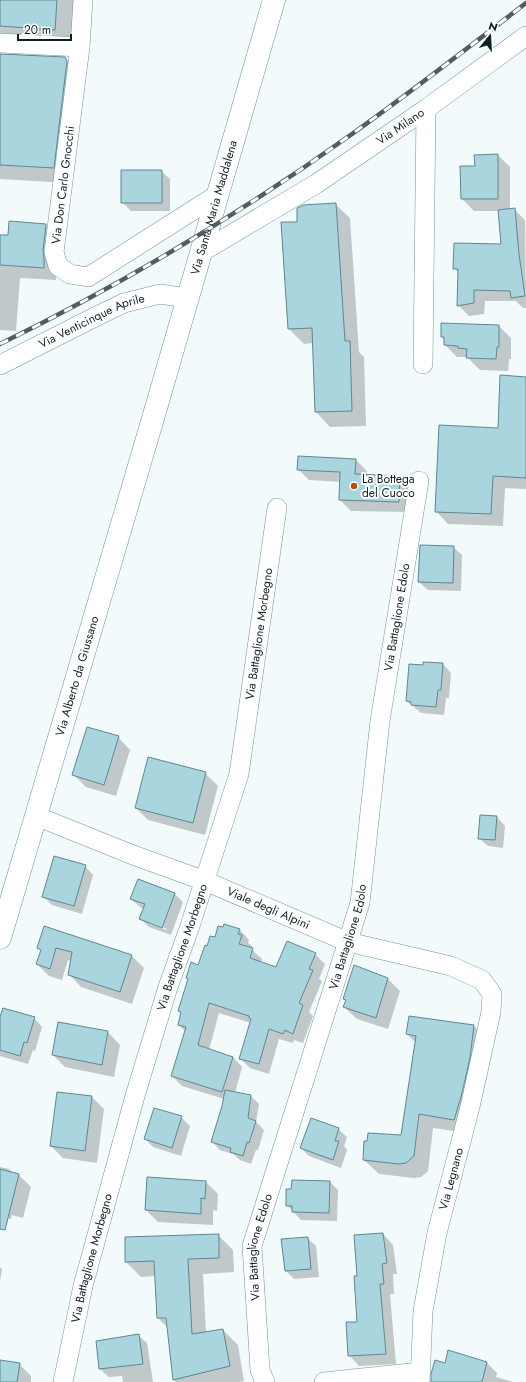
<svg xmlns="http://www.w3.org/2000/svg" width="526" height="1382" viewBox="0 0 526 1382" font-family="Jost,sans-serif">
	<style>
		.shadow { fill: #0003; fill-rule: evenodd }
		.building { fill: #a9d5df; stroke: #5e8791 }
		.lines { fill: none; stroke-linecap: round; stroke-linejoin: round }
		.street-casing { stroke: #6d97a0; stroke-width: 20 }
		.secondary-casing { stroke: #6d97a0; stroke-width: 23 }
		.street { stroke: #fff; stroke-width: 19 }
		.secondary { stroke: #fff; stroke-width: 22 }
		.rail-casing { stroke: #505e61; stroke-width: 4.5 }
		.rail { stroke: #fff; stroke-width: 3; stroke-dasharray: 9; stroke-linecap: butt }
		.poi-dot { fill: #b15203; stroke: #fff; stroke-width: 1.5 }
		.labels { text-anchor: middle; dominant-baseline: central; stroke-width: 4; stroke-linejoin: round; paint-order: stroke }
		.street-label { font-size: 12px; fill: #102124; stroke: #fff }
		.poi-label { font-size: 12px; fill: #102124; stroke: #fff; text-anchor: start }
	</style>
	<rect width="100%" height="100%" fill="#f2fafc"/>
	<path class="shadow" d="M0 0H74L70 45 0 40Z
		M0 55 65 58 80 74 69 183 0 179Z
		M498 155 510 167V210L514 209 525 220 526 308H523L516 301H485L484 314 469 316 458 305 459 273 454 268 502 245 499 211H474L462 199 476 167Z
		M161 171 170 179V211H131L122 202Z
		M335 204 350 218 359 352 364 357 366 426 330 427 316 412 313 343 304 344 289 329 299 223Z
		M10 222 46 225 58 237 56 280 20 278 16 331 0 330V236L9 237Z
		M499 326 511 338V359H509L508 371 480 370 467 357H457L445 345V340L442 337Z
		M526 378V489L505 488 503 526 448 524 436 511 499 429Z
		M356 460 367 471 366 476 400 477 411 487 410 512 351 511 340 500 341 482 309 480 298 469Z
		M453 547 462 555 461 591 428 590 419 582Z
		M443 664 451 673 449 698H446L444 715 421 713 407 701Z
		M118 737 130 750 116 796 86 787 74 775Z
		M205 773 218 786 205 835 148 820 136 808Z
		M481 816 497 817 505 826 503 848 488 846 479 838Z
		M85 866 93 875 82 914 52 905 43 896Z
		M175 894 183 902 171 935 149 927 141 919 144 909 140 907 131 899ZM149 922 167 929V930L149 924Z
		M45 927 132 956 144 968 132 1004 81 987 69 974 71 961 68 960 62 980 49 976 37 964 41 951 38 948Z
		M240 930 249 940 248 943 252 946 251 949 262 959 261 963 277 968 315 954 325 964 319 979 322 981 309 1012 313 1016 303 1043 294 1040 293 1043 279 1039 269 1074 250 1068 240 1058 251 1023 219 1013 209 1050 233 1057 242 1067 235 1093 251 1096 259 1104 256 1122 264 1130 258 1150H256L251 1164 240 1160 233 1154 220 1150 212 1142 224 1099 182 1086 172 1076 186 1032 179 1025 182 1013 179 1011 198 966 208 948 215 939Z
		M355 966 388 979 400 991 388 1029 357 1019 344 1007 346 1000 345 999Z
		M34 1018 42 1027 35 1051 33 1050 28 1064 0 1056V1020Z
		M59 1023 108 1032 120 1045 114 1077 65 1067 53 1055Z
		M474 1026 488 1041 468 1133 433 1128 428 1171 421 1177 414 1178 379 1174 364 1160 401 1136 416 1043 407 1034Z
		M92 1097 104 1109 97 1163 63 1158 51 1146Z
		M181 1117 190 1126 181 1156 153 1147 145 1139Z
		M338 1129 347 1137 344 1146 347 1150 341 1168 309 1156 301 1148Z
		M0 1167 9 1169 13 1173 19 1175 31 1187 23 1218 12 1215 11 1219 0 1216Z
		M147 1178 206 1182 218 1194 217 1211 213 1210V1225L158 1222 146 1210Z
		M330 1182 338 1190 337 1221 301 1220 287 1205Z
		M383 1234 393 1245 397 1274H393L394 1294H390L396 1364 359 1366 349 1355 358 1323V1277Z
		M218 1235 233 1250 234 1272 203 1274 206 1333 223 1330 238 1345 244 1381 239 1382H176L174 1380 168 1328 158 1318 156 1276 141 1277 126 1262Z
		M307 1238 316 1246 319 1277 294 1279 286 1271 282 1240Z
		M0 1267 2 1269 0 1281Z
		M138 1335 147 1343 153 1382H123L122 1376 109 1377 100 1369 97 1342Z
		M449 1352 487 1363 497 1373 496 1377 513 1382H432L445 1364Z
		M0 1361 19 1364 31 1376V1382H0Z"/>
	<path class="building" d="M0 0H57L55 30 0 26Z
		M0 54 65 57 67 61 54 168 0 165Z
		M498 154V199H461L460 166H475L474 155Z
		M121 170H162V203H121Z
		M336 203 345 341H350L352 411 315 412 312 328 288 329 281 222H297V208L303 205Z
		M515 208 519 254 525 296 511 298 510 291 474 290V303L457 306 458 269H453L454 243 501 244 498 210Z
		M9 221 46 224 43 251 44 258V268L0 265V235H8Z
		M441 323 499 325V347H497L496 359 466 358 467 349 458 348V346L444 345V337H441Z
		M500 375 526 377V478L493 476 491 514 435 512 439 425 498 428Z
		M298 456 356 459 355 474 400 476 399 502 339 500 340 472 297 470Z
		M420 545 454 546 453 583 418 582Z
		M423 662 443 663 441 690H438L436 707 411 705V702L406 701 409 664 423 665Z
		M87 727 119 736 104 785 72 775Z
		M148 757 206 772 193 823 135 808Z
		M480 815 497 816 495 840 478 839Z
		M54 856 86 865 74 906 42 897Z
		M138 879 175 893 162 928 139 919 145 904 130 899Z
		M224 924 240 929 238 934 242 935 239 944 253 948 250 958 276 967 287 941 316 953 309 969 313 970 299 1003 303 1005 293 1034 285 1030 283 1034 269 1029 259 1064 239 1059 251 1019 249 1018V1016L209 1003 198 1045 233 1057 222 1092 171 1076 186 1027 178 1025 181 1012 178 1011 188 979 186 978 191 962 198 965 205 945 207 946 210 936 215 937 218 926 223 927Z
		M44 926 132 955 120 992 68 975 72 952 56 948 50 969 36 964 41 950 37 948Z
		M354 965 388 978 376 1018 343 1007 346 1000 343 999Z
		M3 1008 35 1017 27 1043 24 1042 20 1056 0 1050V1017Z
		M409 1016 474 1025 470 1058 461 1097 454 1120 419 1114 414 1156 406 1163 399 1164 363 1160 364 1141H367L368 1133 401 1135 416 1036 406 1034Z
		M58 1022 108 1031 102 1065 52 1055Z
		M225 1090 251 1095 248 1118 256 1121 249 1143 247 1142 243 1156 230 1152 231 1148 211 1142 222 1106Z
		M57 1092 92 1096 85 1151 50 1146Z
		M154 1108 182 1116 172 1148 144 1139Z
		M311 1118 339 1128 335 1141H339L333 1160 300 1148Z
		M0 1169 19 1174 5 1230 0 1229Z
		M147 1177 206 1181 205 1199 201 1198V1214L145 1210Z
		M292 1180 330 1181 329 1213 292 1212V1206H286V1189H291Z
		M383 1233 387 1263 382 1264 384 1284H380L386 1354 348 1356 346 1322H357L354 1276H357L354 1235Z
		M219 1234V1258L188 1259 192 1334 223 1329 230 1366 173 1380 166 1318H157L154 1261 125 1262V1237Z
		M308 1237 311 1269 285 1271 281 1239Z
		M139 1334 143 1364 99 1369 96 1341Z
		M448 1350 487 1362 482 1382H431V1374L435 1360 445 1363Z
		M0 1360 20 1363 17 1382H0Z"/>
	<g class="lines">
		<defs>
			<g id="street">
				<path d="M0 43 80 47 54 252 58 266 70 274 88 277 217 195"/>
				<path d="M80 47 83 0"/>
				<path id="s1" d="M200 253 316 184 426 109 526 36"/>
				<path d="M423 364 426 109"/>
				<path id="s2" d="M0 365 95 317 124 303 160 294 187 298"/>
				<path id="s3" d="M36 816 133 855 205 881 348 942 451 966 482 980 492 994 491 1012 470 1107 437 1233 423 1311 420 1382"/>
				<path id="s4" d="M63 1382 83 1286 135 1096 168 987 189 929 239 774 277 508"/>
				<path id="s5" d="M265 1382 260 1370 252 1246 360 903 380 721 419 481"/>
				<path d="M324 1382 420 1372"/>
			</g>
			<g id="secondary">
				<path id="s6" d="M0 938 154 415 274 0"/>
			</g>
		</defs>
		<use href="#street" class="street-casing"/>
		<use href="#secondary" class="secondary-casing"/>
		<use href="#street" class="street"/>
		<use href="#secondary" class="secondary"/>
		<defs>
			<path id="rail" d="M0 344C123 284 241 213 352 134 411 92 469 47 526 3"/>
		</defs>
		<use href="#rail" class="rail-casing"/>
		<use href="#rail" class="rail"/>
	</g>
	<circle class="poi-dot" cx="354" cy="486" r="4"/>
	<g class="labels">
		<g class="street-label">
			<text stroke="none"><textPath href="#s1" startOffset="237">Via Milano</textPath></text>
			<text transform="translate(63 185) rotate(-83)">Via Don Carlo Gnocchi</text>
			<text stroke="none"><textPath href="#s6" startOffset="761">Via Santa Maria Maddalena</textPath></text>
			<text stroke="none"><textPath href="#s2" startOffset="102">Via Venticinque Aprile</textPath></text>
			<text stroke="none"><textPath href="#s5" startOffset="785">Via Battaglione Edolo</textPath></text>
			<text stroke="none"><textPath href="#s4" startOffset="775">Via Battaglione Morbegno</textPath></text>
			<text stroke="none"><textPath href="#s6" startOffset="273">Via Alberto da Giussano</textPath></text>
			<text stroke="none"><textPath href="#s3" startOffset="250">Viale degli Alpini</textPath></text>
			<text stroke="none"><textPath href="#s5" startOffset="461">Via Battaglione Edolo</textPath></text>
			<text stroke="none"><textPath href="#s4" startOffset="451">Via Battaglione Morbegno</textPath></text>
			<text transform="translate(451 1179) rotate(-75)">Via Legnano</text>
			<text stroke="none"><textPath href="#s5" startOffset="137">Via Battaglione Edolo</textPath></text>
			<text stroke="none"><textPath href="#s4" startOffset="127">Via Battaglione Morbegno</textPath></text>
		</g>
		<g class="poi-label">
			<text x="362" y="479">La Bottega<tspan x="362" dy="14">del Cuoco</tspan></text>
		</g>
	</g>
	<g transform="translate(490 36) rotate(18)" stroke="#ffffff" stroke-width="3" paint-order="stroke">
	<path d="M0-3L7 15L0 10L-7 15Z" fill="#102124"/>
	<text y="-6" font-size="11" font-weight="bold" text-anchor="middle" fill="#102124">N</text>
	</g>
	<path d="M18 34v6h53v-6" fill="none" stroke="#102124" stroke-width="2"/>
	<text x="24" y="34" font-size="12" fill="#102124" stroke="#ffffff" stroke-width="3" paint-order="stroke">20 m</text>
</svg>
